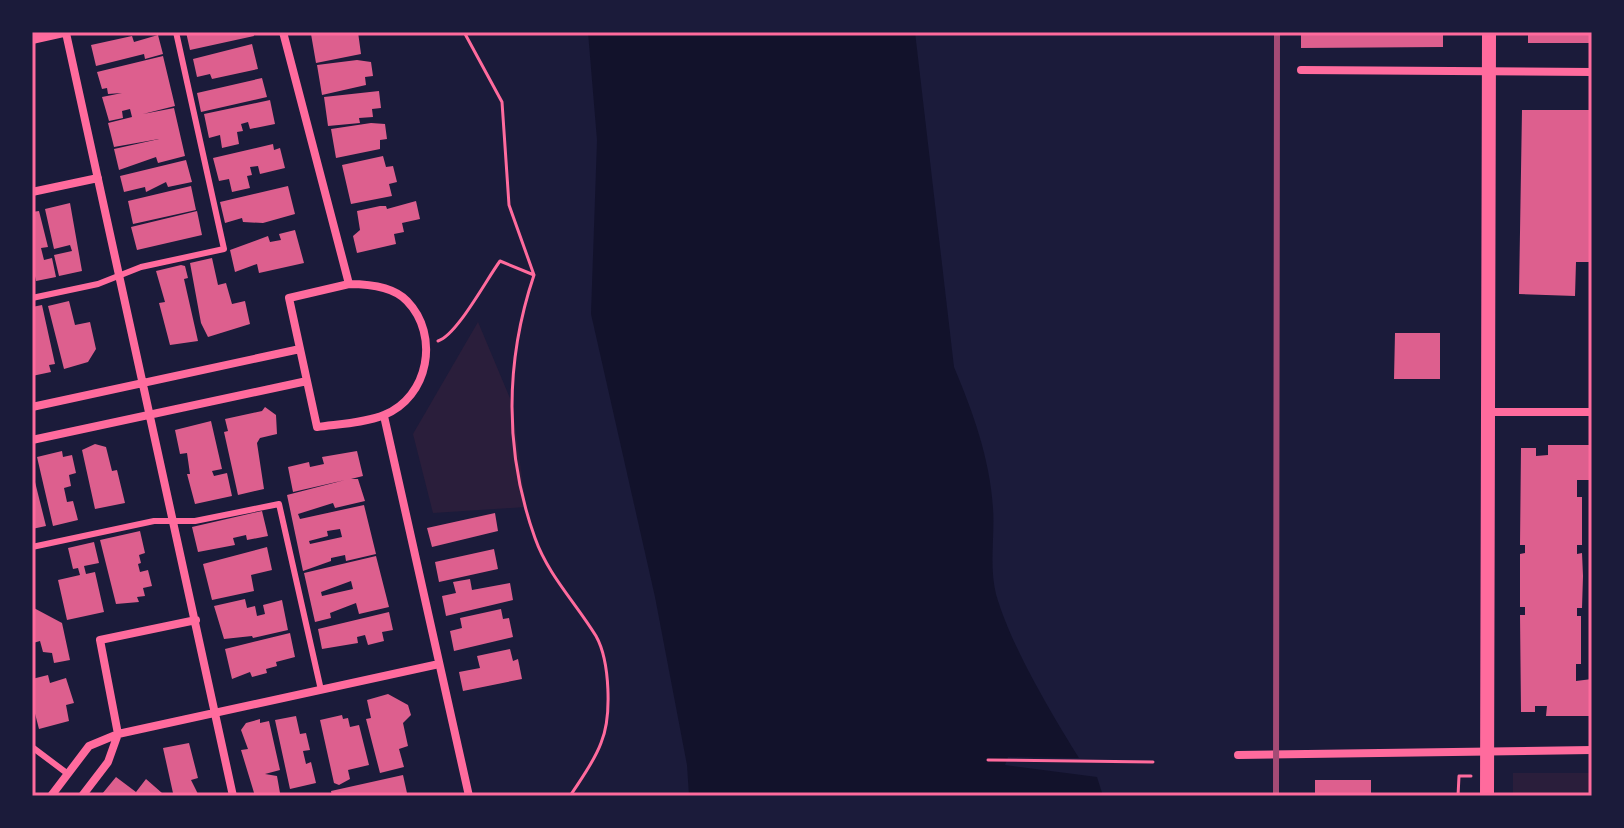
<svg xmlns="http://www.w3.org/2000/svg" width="1624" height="828" viewBox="0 0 1624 828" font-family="Karla,sans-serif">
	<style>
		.green { fill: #2a1e3b }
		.water { fill: #12122b }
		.building { fill: #dd5f8e; fill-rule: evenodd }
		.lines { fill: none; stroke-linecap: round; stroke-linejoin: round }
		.path { stroke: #ff6b9d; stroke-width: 3 }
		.service { stroke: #ff6b9d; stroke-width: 6 }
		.minor { stroke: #ff6b9d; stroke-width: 8 }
		.tertiary { stroke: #ff6b9d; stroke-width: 14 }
		.rail { stroke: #a44b75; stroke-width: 6 }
		.neatline { fill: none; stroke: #ff6b9d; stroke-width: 3 }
	</style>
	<rect width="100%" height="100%" fill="#1b1b3a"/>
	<path class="green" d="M478 322 512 403 526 507 433 513 413 434Z
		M1513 773H1592V796H1513Z"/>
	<path class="water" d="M588 32H915L954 367C973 412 990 459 993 508 995 536 989 566 996 594 1010 644 1051 713 1079 758L1008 757 1005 765 1097 777 1103 796H689L687 765 655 597 591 314 597 140Z"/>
	<path class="building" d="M186 32H253L254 36 190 50Z
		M358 32 361 54 316 63 311 34Z
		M1301 32H1443V47L1301 48Z
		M1528 32H1592V43H1528Z
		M158 35 163 54 145 59 144 54 96 66 91 45 132 36 134 42Z
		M252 44 258 69 212 79 210 74 197 77 193 59Z
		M163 56 175 106 143 114 174 108 185 156 158 163 156 157 119 170 114 149 159 139 114 147 108 123 132 117 130 109 122 111 123 118 109 121 102 97 122 93 108 94 107 88 102 89 97 72Z
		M357 60 371 62 373 76 365 77 366 85 322 95 317 65Z
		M262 78 267 97 201 112 197 93Z
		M379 91 381 108 372 109 373 117 359 118 360 123 328 126 324 97Z
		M270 100 275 124 250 129 248 122 241 124 243 131 237 132 239 144 222 148 220 135 209 138 204 114Z
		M1522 110H1592V262H1576L1575 296 1519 294Z
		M371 123 385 124 387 139 380 140V149L336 158 331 129Z
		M273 144 274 150 280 148 285 168 260 174 258 166 250 167 252 175 247 176 250 188 232 192 229 179 219 181 213 158Z
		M383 156 386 167 393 166 397 182 389 184 392 196 351 204 342 165Z
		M186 160 192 182 168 187 166 182 146 192 145 187 124 192 120 176Z
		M191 186 196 210 133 224 128 201Z
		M288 186 295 214 263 223 243 222 242 218 225 223 220 202Z
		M416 201 420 219 402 223 404 232 394 234 396 244 357 253 353 236 360 230 357 211 380 206H386L387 209Z
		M70 203 82 271 59 276 54 255 72 251 70 245 54 249 45 209Z
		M39 211 48 247 41 248 44 260 52 258 56 277 36 281 32 262V212Z
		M197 211 202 235 137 250 131 227Z
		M295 230 304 263 259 273 257 264 235 272 230 250 268 236 270 242 281 240 279 234Z
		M212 258 218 285 226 283 232 304 245 301 250 324 208 337 201 323 190 263Z
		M181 265 185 266 188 278 184 279 198 341 170 345 159 303 165 302 156 271Z
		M69 301 75 325 90 322 96 349 88 362 64 369 48 306Z
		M42 305 55 364 49 365 51 372 32 376 35 351 32 307Z
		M1395 333H1440V379H1394Z
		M265 407 276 415 277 434 260 438 257 443 264 489 238 495 224 432 228 431 225 419 262 411Z
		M211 421 222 469 212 471 214 476 227 473 232 496 195 504 187 474H190L187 453 180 454 175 430Z
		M95 444 106 447 112 471 117 470 125 503 95 509 82 450Z
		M1548 445H1592V480H1577V497H1582V545H1577V554L1582 553 1583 576 1582 608H1577V616H1581V664H1576V681L1592 679V716H1546L1547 706H1535V712H1521L1520 615H1525V607H1520V554L1525 553V545H1520L1521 448H1536V456L1548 455Z
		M62 451 63 457 72 455 76 473 69 475 71 486 64 488 67 502 73 501 78 520 53 526 37 457Z
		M357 451 363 476 351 479H358L365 501 335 508 333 503 298 514 300 519 364 505 376 554 346 561 345 555 331 558V561L303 571 287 495 345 480 293 492 288 467 309 462 310 467 324 464 322 457ZM340 529 342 537 310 544 309 541 328 536 327 531Z
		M32 470 46 526 32 529Z
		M262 511 268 536 247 540 246 535 233 538 235 545 198 552 192 527Z
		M495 513 498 531 432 547 427 528Z
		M140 531 145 553 139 555 141 563 138 564 140 572 148 570 152 586 143 588 145 596 137 597 139 602 116 604 100 540Z
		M94 542 99 563 84 566 86 574 95 572 104 612 67 620 58 580 80 575 78 568 73 569 68 548Z
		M267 547 272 570 251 575 254 591 212 600 203 564Z
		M494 549 498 569 439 582 435 562Z
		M376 556 389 607 359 614 356 603 330 613 331 618 315 622 304 573ZM351 581 353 589 322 596 321 592Z
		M470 579 472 590 510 583 513 600 446 616 442 596 456 593 453 582Z
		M245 599 247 608 255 606 257 616 265 614 263 605 282 600 288 630 253 638 252 636 224 639 214 606Z
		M32 607 62 623 70 660 54 663 52 653 43 652 40 641 33 643Z
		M501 609 503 619 509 618 513 637 454 651 450 631 462 628 460 618Z
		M389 612 393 630 382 632 384 641 368 645 365 635 357 637 358 643 322 649 318 629Z
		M290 633 295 657 276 662 277 666 266 669 267 673 252 677 250 672 232 679 225 649Z
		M510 649 513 661 518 659 522 679 463 691 459 672 480 668 477 656Z
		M48 675 50 683 66 678 74 703 66 705 69 721 39 729 32 702V679Z
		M388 694 408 705 411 715 403 723 408 746 399 749 404 767 380 773 366 719 371 718 367 700Z
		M342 715 343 719 348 718 350 727 359 725 369 765 348 770 350 779 339 785 334 783 320 720Z
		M296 716 300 734 306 733 310 750 303 751 306 764 311 762 316 783 290 789 275 720Z
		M260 719V723L269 721 280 770 265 774 277 776 280 793 274 796H255L241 750 248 749 241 730 246 723Z
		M189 743 198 778 191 780 199 796H178L173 793 163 748Z
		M403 775 407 793 403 796H332L331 791Z
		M116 777 136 792 146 779 162 793 160 796H105L102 794Z
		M1315 780H1371V796H1315Z"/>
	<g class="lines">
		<path class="path" d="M534 275C505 361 504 452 535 538 548 575 576 603 596 636 610 661 612 717 601 743 594 762 581 779 570 796
			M438 341C457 335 486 280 500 261L534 275 509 205 502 102 464 32
			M988 760 1153 762
			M1458 796 1459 776H1471"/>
		<path class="service" d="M32 298 98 284 141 267 224 249 176 32
			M32 547 154 521H195L279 504 321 690
			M32 747 68 774"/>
		<path class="minor" d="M283 32 349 284
			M66 33 233 796
			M32 40 68 32
			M1301 70 1592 72
			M32 192 98 178
			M349 284C368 284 393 286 407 301 440 335 429 397 384 415 365 423 338 424 317 427L289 298Z
			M32 407 300 349
			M1489 412H1592
			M384 416 469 796
			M32 440 307 381
			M1238 755 1592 750
			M51 796 89 746 118 734 439 664
			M82 796 108 762 118 734 100 640 196 620"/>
		<path class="tertiary" d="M1487 796 1489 32"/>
		<path class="rail" d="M1276 796 1277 32"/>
	</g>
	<rect width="1624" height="828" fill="none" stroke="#1b1b3a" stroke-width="68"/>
	<rect x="34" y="34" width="1556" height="760" class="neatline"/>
</svg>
